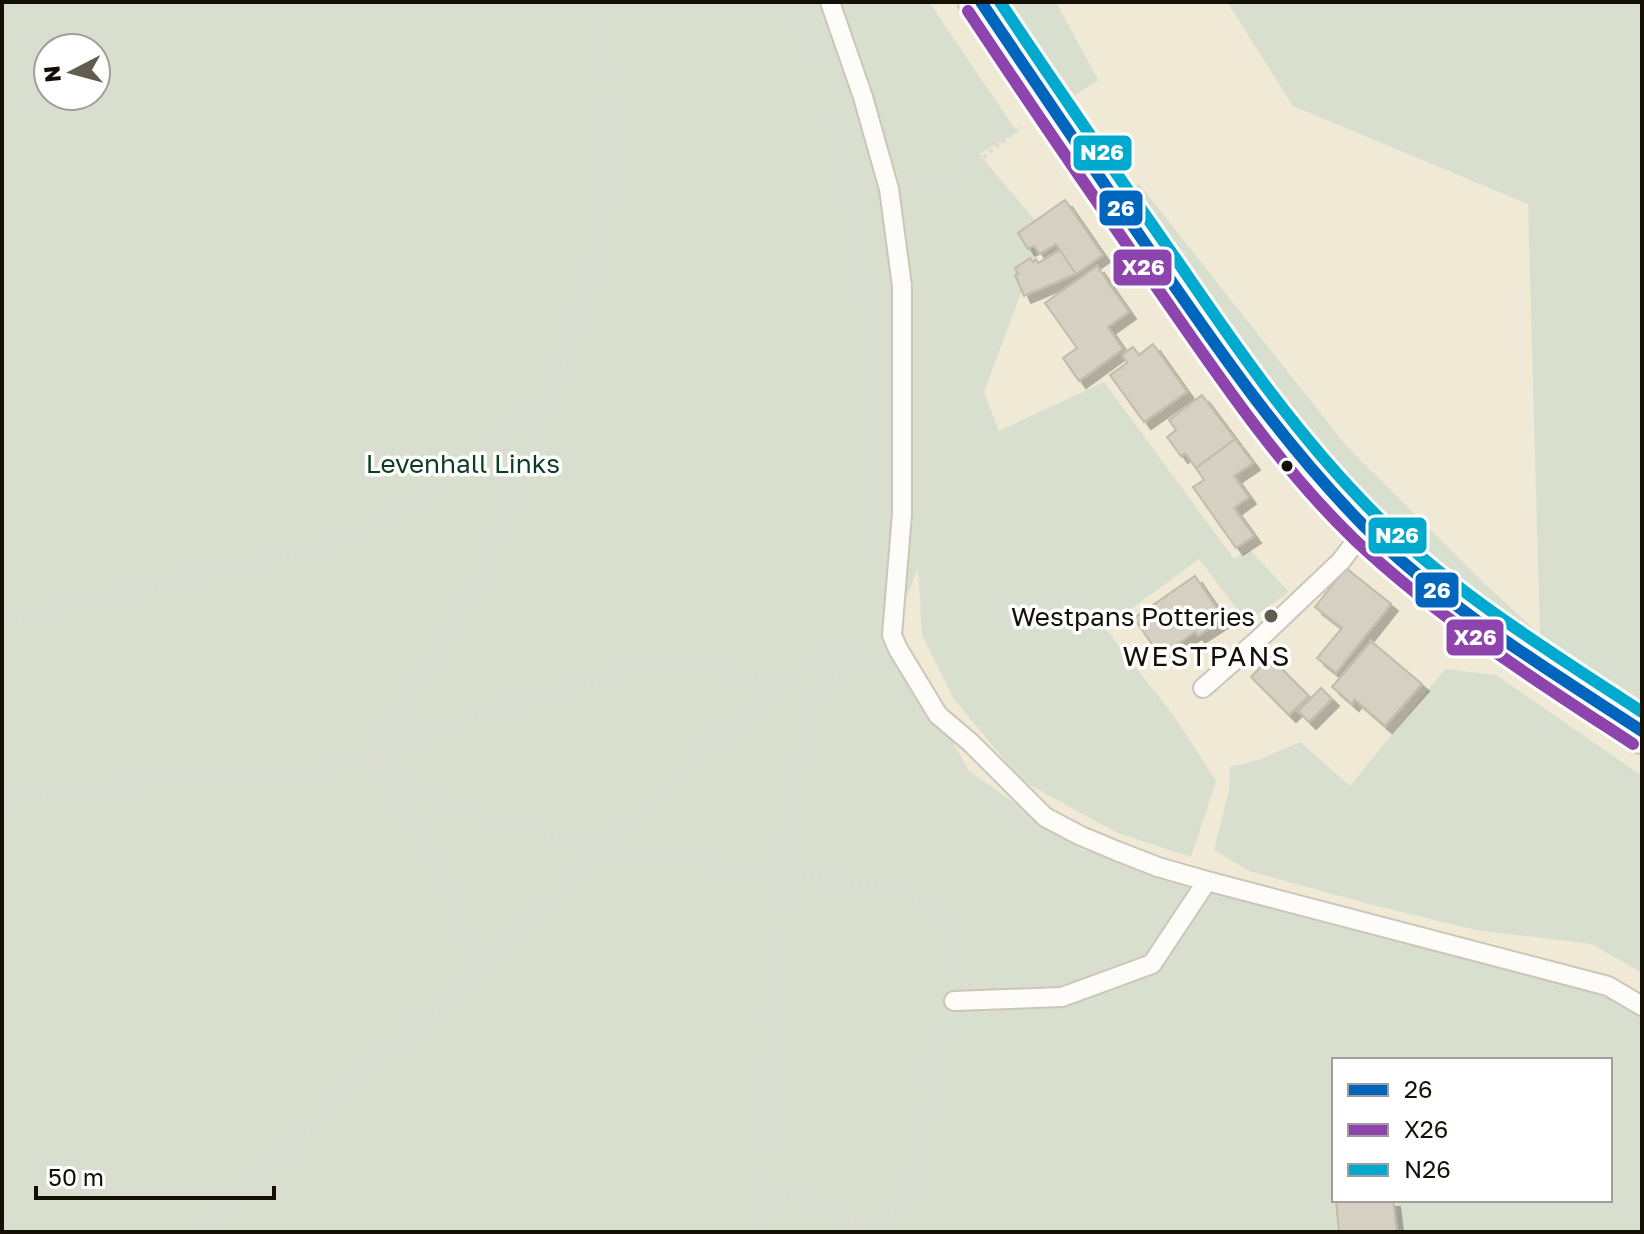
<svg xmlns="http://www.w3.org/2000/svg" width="1644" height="1234" viewBox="0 0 1644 1234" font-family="'Golos Text',sans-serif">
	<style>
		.green { fill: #d8dfce; fill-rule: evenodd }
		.building { fill: #d5d0c1; stroke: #c0bbac; stroke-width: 2; filter: url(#shadow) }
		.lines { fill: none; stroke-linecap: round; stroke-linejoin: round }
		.service-casing { stroke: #ccc6b8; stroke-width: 22 }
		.secondary-casing { stroke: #ccc6b8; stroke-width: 48 }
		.path { stroke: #dedcd6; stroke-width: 5; stroke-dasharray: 4 4; stroke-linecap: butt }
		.service { stroke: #fdfcf9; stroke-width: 18 }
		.secondary { stroke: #fdfcf9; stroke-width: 44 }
		.bus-1-casing { stroke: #fff; stroke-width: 18 }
		.bus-2-casing { stroke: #fff; stroke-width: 18 }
		.bus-3-casing { stroke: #fff; stroke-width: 18 }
		.bus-1 { stroke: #0065bd; stroke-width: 12 }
		.bus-2 { stroke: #8e44ad; stroke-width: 12 }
		.bus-3 { stroke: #00a9ce; stroke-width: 12 }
		.bus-dot { fill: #141005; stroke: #fff; stroke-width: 3 }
		.poi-dot { fill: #615c4e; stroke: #fff; stroke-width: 3 }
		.labels { text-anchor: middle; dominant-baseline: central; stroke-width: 7; stroke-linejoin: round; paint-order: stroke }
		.park-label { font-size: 26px; fill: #0e3c20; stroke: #fff }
		.poi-label { font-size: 26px; fill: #141005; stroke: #fff; text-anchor: end }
		.neighbourhood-label { font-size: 28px; letter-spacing: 2px; fill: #141005; stroke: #fff }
		.line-badge { stroke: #fff; stroke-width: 3 }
		.badge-label { font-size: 22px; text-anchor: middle; font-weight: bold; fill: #fff }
	</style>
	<defs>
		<filter id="shadow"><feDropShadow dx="7" dy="7" stdDeviation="0" flood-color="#0004"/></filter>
	</defs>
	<rect width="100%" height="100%" fill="#f0e9d6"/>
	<path class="green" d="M2 2H929L1017 132 979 154 1044 231 984 392 999 431 1104 382 1234 559 1250 550 1289 592 1247 622 1199 559 1105 628 1176 719 1216 781 1191 857 1118 833 1022 781 954 699 922 635 918 568 892 635 969 771 1082 850 1207 881 1642 999V1232H2ZM48 48H96V96H48ZM1334 1060H1610V1200H1334Z
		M1000 2H1056L1098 80 1063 104Z
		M1227 2H1642V706L1541 636 1525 639 1375 517 1123 192 1139 184 1348 448 1483 582 1540 635 1528 204 1293 106Z
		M1445 669 1496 675 1642 776V973L1592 944 1476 930 1369 904 1249 871 1214 850 1229 790 1230 767 1258 760 1300 742 1350 786Z"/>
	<path class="building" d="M1065 200 1103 255 1076 274 1056 244 1040 254 1034 246 1028 249 1018 233Z
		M1060 250 1076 274 1024 296 1015 275 1018 274 1015 268 1030 258 1033 262 1036 259 1038 263Z
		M1097 266 1129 312 1108 327 1123 349 1079 381 1063 358 1077 348 1045 303Z
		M1153 344 1187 392 1144 422 1110 375 1127 363 1122 355 1133 347 1139 355Z
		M1202 395 1235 439 1196 468 1185 453 1181 456 1167 437 1176 430 1169 420Z
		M1235 439 1253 463 1234 476 1249 497 1234 508 1254 536 1236 548 1193 487 1204 480 1196 468Z
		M1346 568 1391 604 1336 673 1317 658 1342 628 1315 607Z
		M1195 576 1224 619 1198 636 1195 632 1160 656 1134 618Z
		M1371 641 1422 684 1385 726 1355 700 1352 704 1332 687Z
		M1270 657 1309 696 1289 715 1251 677Z
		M1321 688 1332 699 1309 722 1298 711Z
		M1336 1200H1393L1397 1232H1339Z"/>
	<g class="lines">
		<defs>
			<path id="service" d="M830 2 863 97 889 189 902 286V514L892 635 898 649 938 715 971 743 1045 817 1081 836 1117 851 1158 867 1207 881 1608 986 1642 1006
				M1203 688 1259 639 1341 561 1366 528
				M954 1001 1062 997 1152 964 1207 881"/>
			<path id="secondary" d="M981 2C1042 94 1105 185 1168 276 1229 364 1289 451 1365 527 1447 608 1547 668 1642 731"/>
		</defs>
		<use href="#service" class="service-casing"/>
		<use href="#secondary" class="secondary-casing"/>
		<path class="path" d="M794 2 821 59
			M1037 2 1040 21
			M842 125 874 341 871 556
			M913 187 951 184 1021 126
			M2 623 336 545 458 476 550 400 593 283 611 188 609 93 594 2
			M373 756 456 810 605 849 891 887 955 920 954 977
			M373 756 484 576 550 401
			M376 760 424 829 482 966
			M2 801 108 786 324 771 373 756 472 717 584 687 643 666 718 667 783 686
			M767 1188 811 1202 873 1227 911 1194 949 1023
			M202 1232 748 714 823 657 868 640
			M763 1232 789 838 798 777 819 686 852 665 876 656"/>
		<use href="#service" class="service"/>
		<use href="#secondary" class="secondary"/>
		<defs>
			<path id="bus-1" d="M981 2C1041 91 1101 180 1162 268 1224 358 1287 448 1364 526 1446 608 1546 668 1642 731"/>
			<path id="bus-2" d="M968 11C1031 106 1096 201 1162 295 1221 380 1281 469 1356 541 1440 620 1537 681 1633 744"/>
			<path id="bus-3" d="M1000 2C1058 89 1118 176 1178 262 1238 350 1299 438 1375 514 1453 593 1550 651 1642 712"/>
		</defs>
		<use href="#bus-1" class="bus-1-casing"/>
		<use href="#bus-2" class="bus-2-casing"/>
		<use href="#bus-3" class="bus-3-casing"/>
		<use href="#bus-1" class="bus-1"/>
		<use href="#bus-2" class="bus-2"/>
		<use href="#bus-3" class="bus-3"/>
	</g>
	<circle class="bus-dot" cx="1287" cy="466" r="7"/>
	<circle class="poi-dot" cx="1271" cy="616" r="8"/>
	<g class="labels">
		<g class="park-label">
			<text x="463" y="463">Levenhall Links</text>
		</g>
		<g class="poi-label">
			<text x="1255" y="616">Westpans Potteries</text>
		</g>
		<g class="neighbourhood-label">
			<text x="1207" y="655">WESTPANS</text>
		</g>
	</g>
	<g class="line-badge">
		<rect x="1072" y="134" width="61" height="38" rx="8" fill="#00a9ce"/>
		<rect x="1098" y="189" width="46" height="38" rx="8" fill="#0065bd"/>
		<rect x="1112" y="248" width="61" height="39" rx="8" fill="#8e44ad"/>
		<rect x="1367" y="516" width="61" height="39" rx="8" fill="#00a9ce"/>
		<rect x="1414" y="571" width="46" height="38" rx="8" fill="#0065bd"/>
		<rect x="1445" y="618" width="60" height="39" rx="8" fill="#8e44ad"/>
	</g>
	<g class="badge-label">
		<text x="1102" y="160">N26</text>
		<text x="1121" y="216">26</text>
		<text x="1143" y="275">X26</text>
		<text x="1397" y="543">N26</text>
		<text x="1437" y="598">26</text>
		<text x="1475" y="645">X26</text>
	</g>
	<rect width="1644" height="1234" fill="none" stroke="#141005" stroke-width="8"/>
	<rect x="1332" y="1058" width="280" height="144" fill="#ffffff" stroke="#a19f9b" stroke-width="2"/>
	<rect x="1348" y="1084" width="40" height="12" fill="#0065bd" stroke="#a19f9b" stroke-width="2"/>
	<text x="1404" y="1098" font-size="24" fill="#141005">26</text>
	<rect x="1348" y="1124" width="40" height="12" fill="#8e44ad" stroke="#a19f9b" stroke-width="2"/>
	<text x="1404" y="1138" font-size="24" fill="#141005">X26</text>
	<rect x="1348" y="1164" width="40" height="12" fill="#00a9ce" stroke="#a19f9b" stroke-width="2"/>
	<text x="1404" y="1178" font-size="24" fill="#141005">N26</text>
	<g transform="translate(72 72) rotate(264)"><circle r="38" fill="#ffffff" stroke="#a19f9b" stroke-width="2"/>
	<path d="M0-6L14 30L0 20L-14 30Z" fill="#615c4e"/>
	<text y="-12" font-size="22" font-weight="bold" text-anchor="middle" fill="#141005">N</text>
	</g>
	<path d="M36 1186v12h238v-12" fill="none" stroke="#141005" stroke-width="4"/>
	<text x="48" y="1186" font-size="24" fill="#141005" stroke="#ffffff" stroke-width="6" paint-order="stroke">50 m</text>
</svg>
